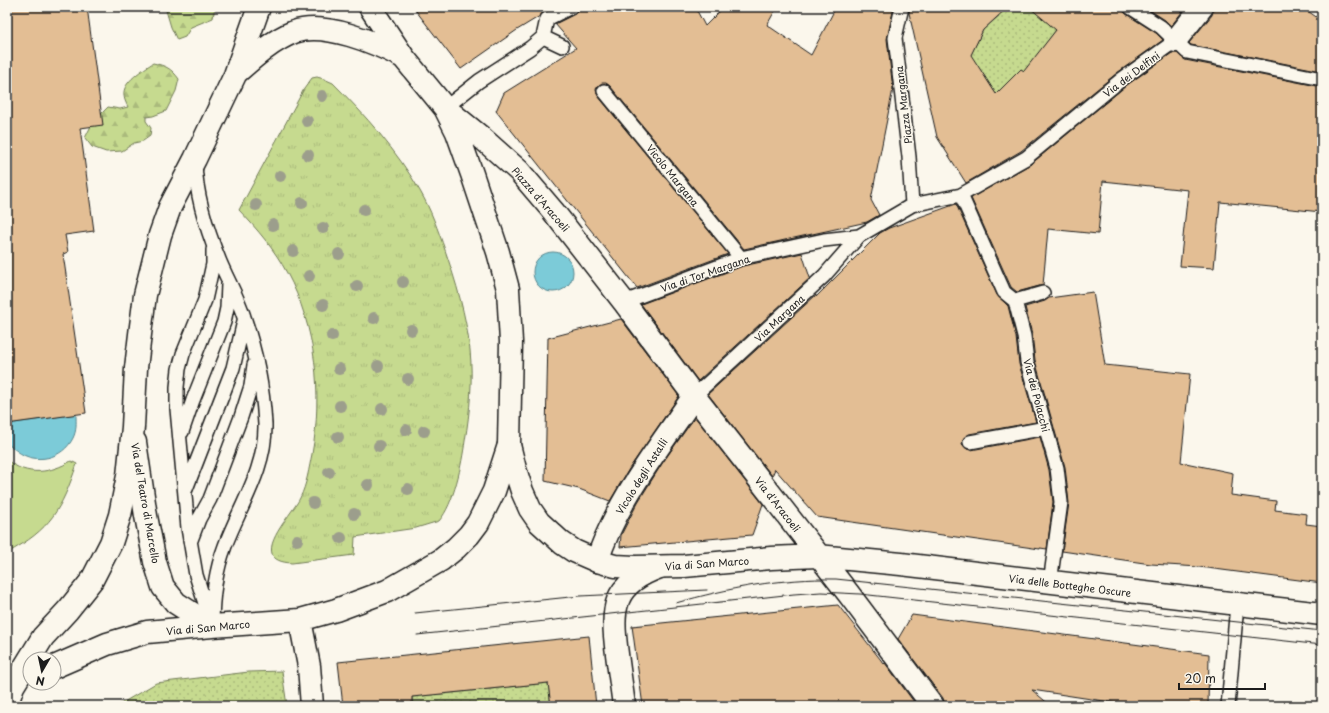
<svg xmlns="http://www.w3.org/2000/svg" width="1329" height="713" viewBox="0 0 1329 713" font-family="'Playpen Sans',sans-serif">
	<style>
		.grass { fill: #c6da8f; stroke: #717b56 }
		.forest { fill: url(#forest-firs); stroke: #717b56 }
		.park { fill: url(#park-tufts); stroke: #717b56 }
		.garden { fill: url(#garden-dots); stroke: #717b56 }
		.water { fill: #7ccbd8; stroke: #56858d }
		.building { fill: #e3be94; stroke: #1c1c1c }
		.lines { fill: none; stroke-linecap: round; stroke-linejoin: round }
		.lane-casing { stroke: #1c1c1c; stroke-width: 16 }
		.street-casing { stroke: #1c1c1c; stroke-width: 25 }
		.secondary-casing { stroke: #1c1c1c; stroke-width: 25 }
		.lane { stroke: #fbf7ec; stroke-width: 13 }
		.street { stroke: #fbf7ec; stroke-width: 22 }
		.secondary { stroke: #fbf7ec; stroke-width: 22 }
		.tram { stroke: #1c1c1c; stroke-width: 1 }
		.tree { fill: #9c9e8c }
		.labels { text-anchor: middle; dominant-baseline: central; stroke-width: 3; stroke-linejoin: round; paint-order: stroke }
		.street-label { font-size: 10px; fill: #1c1c1c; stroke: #fbf7ec }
	</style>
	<defs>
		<pattern id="forest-firs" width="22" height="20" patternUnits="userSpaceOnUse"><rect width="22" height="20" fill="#c6da8f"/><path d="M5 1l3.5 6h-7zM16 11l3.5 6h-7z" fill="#aaba7b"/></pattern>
		<pattern id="park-tufts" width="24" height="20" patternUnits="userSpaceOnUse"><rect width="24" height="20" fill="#c6da8f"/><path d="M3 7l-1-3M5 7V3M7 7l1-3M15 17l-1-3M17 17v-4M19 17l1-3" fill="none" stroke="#aaba7b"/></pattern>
		<pattern id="garden-dots" width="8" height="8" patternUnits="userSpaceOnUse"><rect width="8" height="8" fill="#c6da8f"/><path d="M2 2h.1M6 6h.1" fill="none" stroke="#aaba7b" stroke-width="1.8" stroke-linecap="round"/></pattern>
	</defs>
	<rect width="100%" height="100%" fill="#fbf7ec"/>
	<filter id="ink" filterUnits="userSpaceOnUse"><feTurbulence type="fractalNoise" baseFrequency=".025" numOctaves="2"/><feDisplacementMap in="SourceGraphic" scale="8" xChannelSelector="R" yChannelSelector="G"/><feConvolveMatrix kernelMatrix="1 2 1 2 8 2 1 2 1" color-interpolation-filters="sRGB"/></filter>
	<g filter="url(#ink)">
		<path class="grass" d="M7 460C27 477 51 473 71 461L77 464C61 510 51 529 7 553Z"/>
		<path class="forest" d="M165 7H215L213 18 191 27 185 37 177 40 171 27Z
			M153 63C166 66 171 68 179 79L176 91 166 111 153 116 146 117V121L151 128 150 136 143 141 134 143 122 151 106 152 92 147 85 138 93 122 108 107 120 109 128 107C126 103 124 99 124 95 122 82 144 69 153 63Z"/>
		<path class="park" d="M317 77 324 79 333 83C365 115 397 151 420 191 431 210 438 230 445 250 456 282 466 315 470 350 473 379 470 411 465 441 462 463 454 504 439 521L416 528 355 537 354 555 292 563C245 561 292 515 300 498 307 484 309 468 312 454 323 394 316 327 287 273 275 250 257 229 239 210L304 89 312 78Z"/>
		<path class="garden" d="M990 7H1029L1063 21 1043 47 1038 83 1021 69 996 94 983 74 965 67 983 30 999 16Z
			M282 671 287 706H117L156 683 249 672Z
			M548 683 551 706H413L412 697Z"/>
		<path class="water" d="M533 272a20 20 0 1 1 40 0a20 20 0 1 1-40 0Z
			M76 414C76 423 77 430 73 438 63 459 35 465 17 451 13 448 8 445 7 440 6 435 7 429 7 424Z"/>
		<path class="building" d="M7 7H87L103 125 80 128 94 231 65 235 68 252 63 254 86 413 7 424Z
			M413 7H553L543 12 540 16 517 30 461 69Z
			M579 7H695L705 26 724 7H777L767 25 811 55 836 7H894L887 39 893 89 871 200 879 215 867 222 744 249 610 86 606 83H602L599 85 596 89 598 96 728 254 637 288 496 111 504 93 576 48 555 24 575 14 578 11Z
			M910 7H1008L983 30 971 55 996 94 1021 69 1024 71 1056 30 1029 7H1122L1126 14 1156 33 1163 40 1117 73 1021 151 966 183 937 137 909 13Z
			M1145 7H1186L1171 26 1165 20Z
			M1214 7H1302L1322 21V71L1191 45 1189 43 1212 15Z
			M1172 53H1177L1185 60 1322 87V212L1220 202 1214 268 1180 266 1188 190 1103 181 1098 234 1048 229 1043 285 1017 292 1011 287 971 198 1031 164 1127 85Z
			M956 204 997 295 1008 306 1016 337 1019 364 1036 422 969 434 963 439 962 444 967 449 971 450 1040 437 1049 470 1053 502 1047 549 1040 548V549L817 517 775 469 772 476 708 394 816 295V297L880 233 889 228Z
			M802 253 810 278 698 381 641 304 743 266Z
			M1093 292 1105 365 1190 374 1181 462 1233 473 1231 495 1276 501 1275 510 1307 514 1306 524 1322 526V583L1199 567 1151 564 1062 551 1069 503 1065 467 1035 360 1032 334 1025 307 1045 301 1049 298Z
			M621 319 679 396 629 469 610 501 579 489 545 481 548 338Z
			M695 417 763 504 752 535 620 547 621 535 638 502 663 462Z
			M838 605 884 664 885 663 917 706H643L632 626Z
			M912 615 1209 654 1208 706H1137L1032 690 1051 706H945L943 698 898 639Z
			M589 636 596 706H551L548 683 412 697V706H343L338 662Z"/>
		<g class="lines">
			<defs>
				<path id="lane" d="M902 7 895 38 909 157 912 205
					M1130 7 1161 27 1187 52 1322 79
					M543 37 562 46
					M604 91 741 258
					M445 108 479 81 530 48 543 37 547 19 571 7
					M195 163C196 195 208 233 220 262 228 281 238 298 244 317 256 352 263 387 265 424 266 469 240 506 225 546 215 572 212 599 212 626
					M961 195 1004 292 1015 301 1024 336 1027 362 1057 468 1061 502 1050 583
					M1015 301 1043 293
					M624 302 741 258 824 240 859 236
					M694 396 824 276 859 236 912 205 961 195 1026 158 1122 79 1175 41
					M182 432 193 400 224 322 227 308 228 284
					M970 442 1046 428
					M186 489 233 368 244 321
					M191 540 199 519 210 499 241 417 251 386 254 365
					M209 616 196 575 188 528 177 409V387L179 369 183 354 205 300 213 264V250
					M1228 706 1237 605"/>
				<path id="street" d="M1175 41 1202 7
					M135 442 146 516 155 562 163 587 176 603 212 626
					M597 561C617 500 658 449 694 396
					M300 620 309 666 312 706
					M54 667 107 644 147 632 212 626 300 620 336 610 387 591 441 560 456 548 469 535 478 523 494 491 509 445
					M624 706C622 689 619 671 617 654 611 608 612 584 660 567"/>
				<path id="secondary" d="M370 7 404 58 445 108 482 138 519 171 553 211 624 302 694 396 848 593 933 706
					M236 73C253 58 273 40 294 32 325 21 376 43 403 57
					M445 108 457 132 472 174 498 252 508 289 511 342 509 445 515 469 522 491 530 509 539 522 562 543 574 551 597 561 615 566 635 567 684 566 771 558 818 556 901 564 1322 614
					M7 704 13 686 43 637 68 610 92 580 111 543 120 515 128 476 133 427 136 368 141 326 145 295 160 235 170 207 195 159 235 75 259 7"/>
			</defs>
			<use href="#lane" class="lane-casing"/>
			<use href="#street" class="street-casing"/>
			<use href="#secondary" class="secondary-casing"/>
			<use href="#lane" class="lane"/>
			<use href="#street" class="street"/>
			<use href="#secondary" class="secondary"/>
			<path class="tram" d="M676 603C728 588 781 578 836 579L1322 631
				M415 613 580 596 707 590
				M417 635 794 594 821 592 860 594 1322 645"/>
		</g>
		<g class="tree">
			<circle cx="322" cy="96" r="6"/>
			<circle cx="307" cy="121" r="6"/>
			<circle cx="308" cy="155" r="6"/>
			<circle cx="280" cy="176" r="6"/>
			<circle cx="302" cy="203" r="6"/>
			<circle cx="256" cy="205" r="6"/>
			<circle cx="364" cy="210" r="6"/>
			<circle cx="273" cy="225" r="6"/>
			<circle cx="323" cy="228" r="6"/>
			<circle cx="293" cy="251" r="6"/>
			<circle cx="339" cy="254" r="6"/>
			<circle cx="309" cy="276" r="6"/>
			<circle cx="403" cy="282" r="6"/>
			<circle cx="357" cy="286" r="6"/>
			<circle cx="323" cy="305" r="6"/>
			<circle cx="374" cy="318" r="6"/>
			<circle cx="411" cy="330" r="6"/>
			<circle cx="332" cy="336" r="6"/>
			<circle cx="378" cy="366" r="6"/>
			<circle cx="339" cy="369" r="6"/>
			<circle cx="408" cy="379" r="6"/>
			<circle cx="340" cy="406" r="6"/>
			<circle cx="382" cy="409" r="6"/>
			<circle cx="406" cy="430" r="6"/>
			<circle cx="424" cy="431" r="6"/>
			<circle cx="338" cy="437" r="6"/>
			<circle cx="379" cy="446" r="6"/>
			<circle cx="329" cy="472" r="6"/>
			<circle cx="368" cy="485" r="6"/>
			<circle cx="408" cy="489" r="6"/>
			<circle cx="313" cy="503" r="6"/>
			<circle cx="354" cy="514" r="6"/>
			<circle cx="341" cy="538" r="6"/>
			<circle cx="297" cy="540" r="6"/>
		</g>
	</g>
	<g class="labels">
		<g class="street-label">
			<text transform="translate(1131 74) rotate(-37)">Via dei Delfini</text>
			<text transform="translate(903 105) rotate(-97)">Piazza Margana</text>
			<text transform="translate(673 175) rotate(51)">Vicolo Margana</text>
			<text transform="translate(541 199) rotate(49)">Piazza d'Aracoeli</text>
			<text transform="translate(705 273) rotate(-19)">Via di Tor Margana</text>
			<text transform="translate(779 318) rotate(-43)">Via Margana</text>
			<text transform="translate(1037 395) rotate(75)">Via dei Polacchi</text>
			<text transform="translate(641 476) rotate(-58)">Vicolo degli Astalli</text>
			<text transform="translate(146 503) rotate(80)">Via del Teatro di Marcello</text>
			<text transform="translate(778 504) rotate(52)">Via d'Aracoeli</text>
			<text transform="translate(707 563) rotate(-4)">Via di San Marco</text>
			<text transform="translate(1070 585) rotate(7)">Via delle Botteghe Oscure</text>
			<text transform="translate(208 627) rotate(-5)">Via di San Marco</text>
		</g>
	</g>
	<rect width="1329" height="713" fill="none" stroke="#fbf7ec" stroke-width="24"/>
	<rect x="12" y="12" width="1305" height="689" fill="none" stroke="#1c1c1c" stroke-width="1.5" filter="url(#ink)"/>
	<g transform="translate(42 671) rotate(189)"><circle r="19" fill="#fbf7ec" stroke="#a29f99"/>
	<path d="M0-3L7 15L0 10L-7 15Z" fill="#1c1c1c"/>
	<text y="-6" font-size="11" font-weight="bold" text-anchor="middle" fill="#1c1c1c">N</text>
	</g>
	<path d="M1179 683v6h86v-6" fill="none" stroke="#1c1c1c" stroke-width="2"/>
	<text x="1185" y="683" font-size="12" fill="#1c1c1c" stroke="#fbf7ec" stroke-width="3" paint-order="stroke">20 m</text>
</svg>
